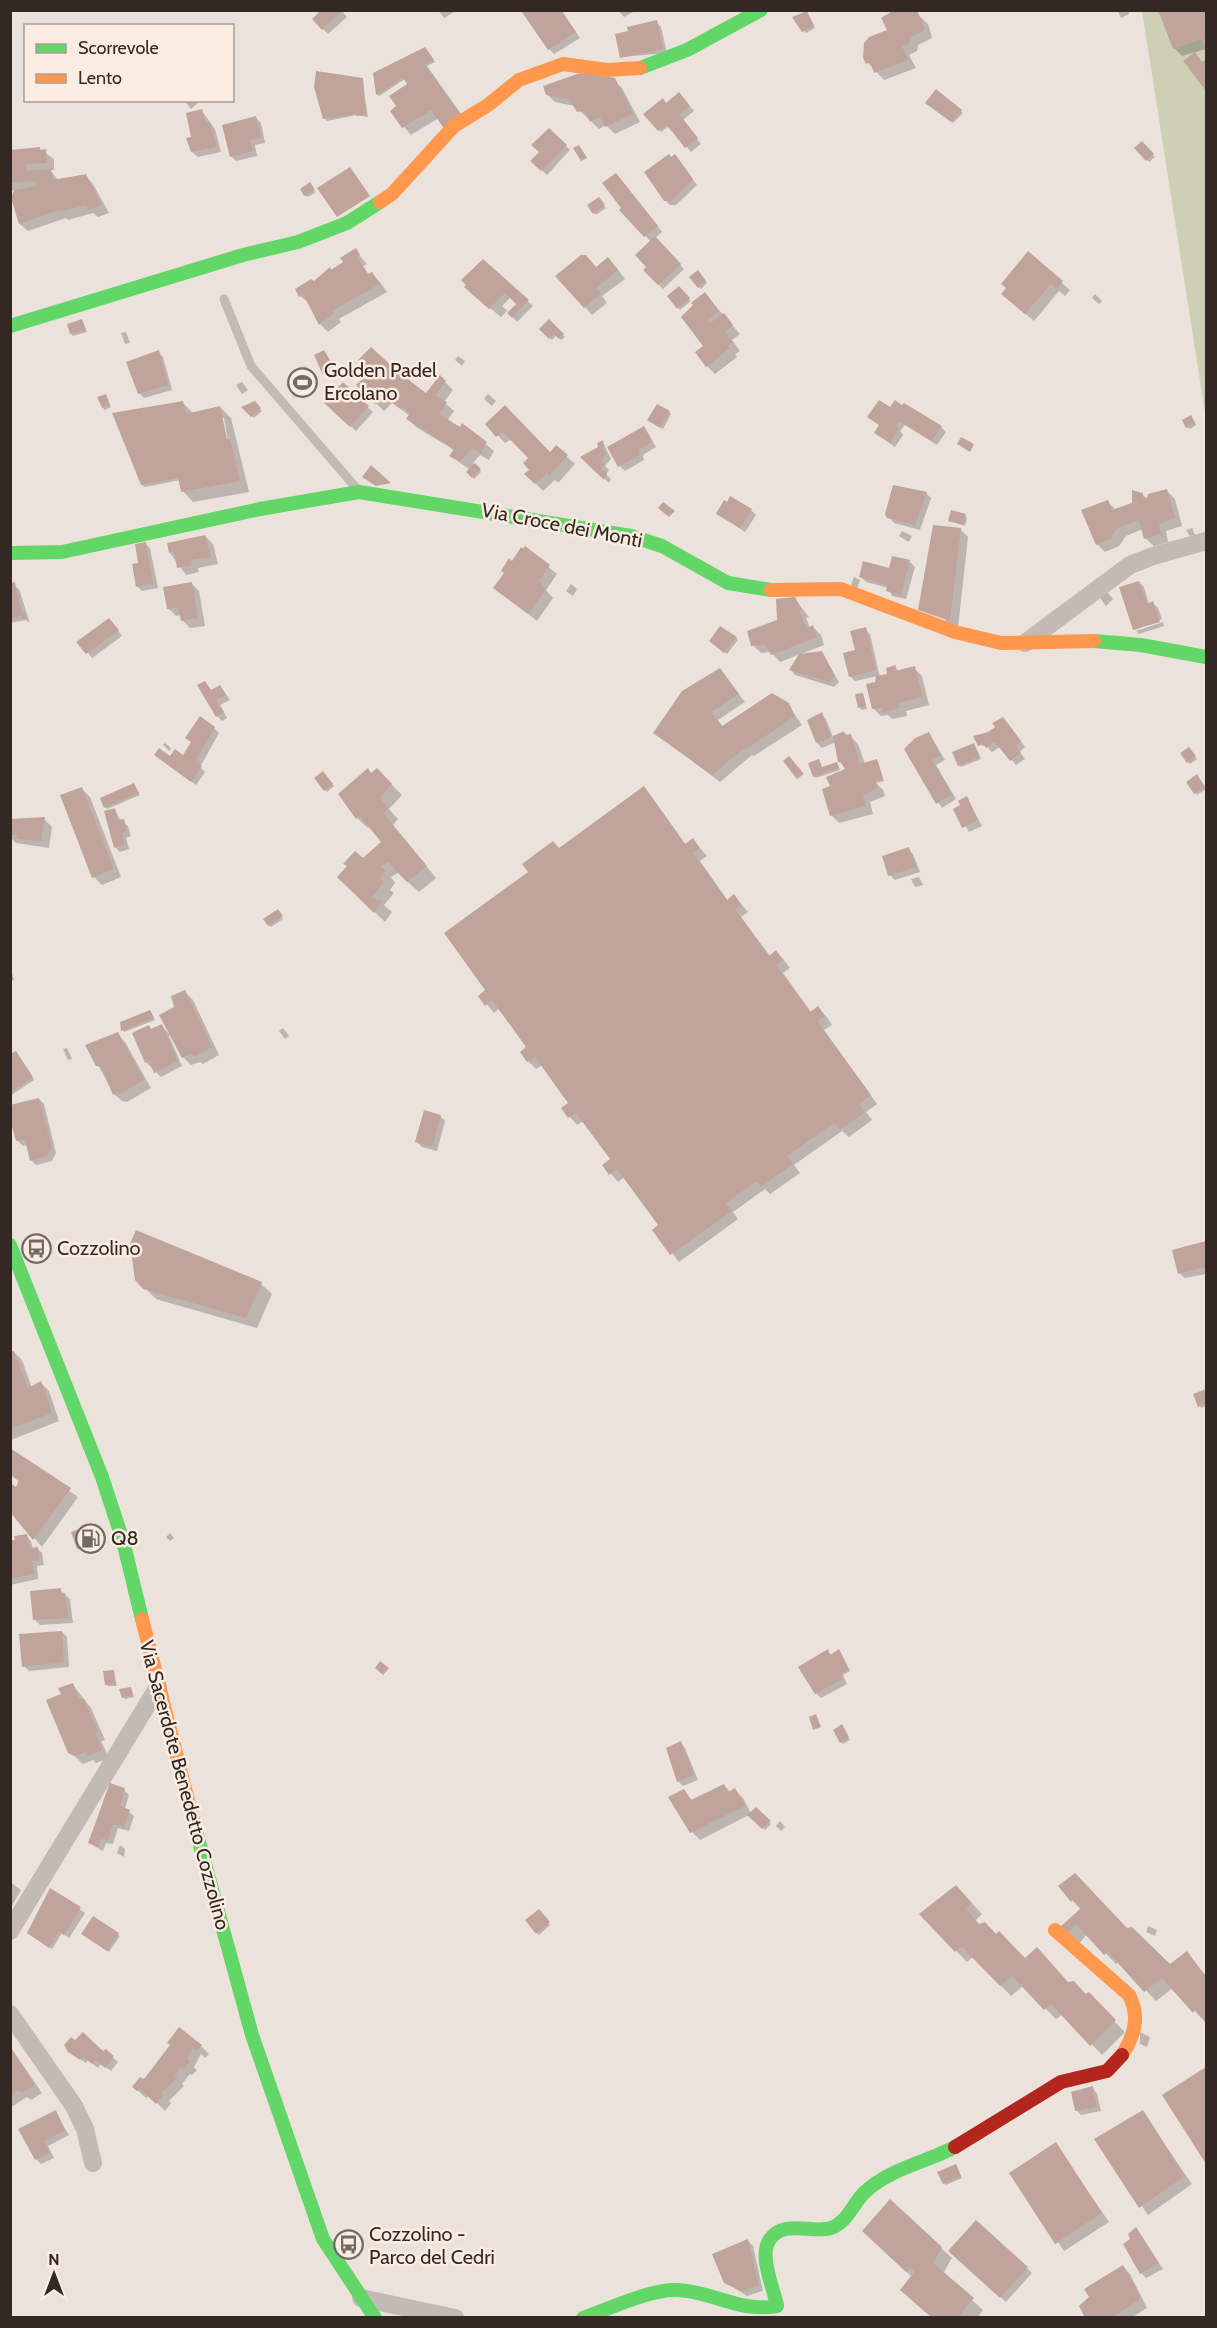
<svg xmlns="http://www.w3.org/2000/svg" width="1217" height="2328" viewBox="0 0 1217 2328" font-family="Cabin,sans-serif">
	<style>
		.green { fill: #cdd0b4 }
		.shadow { fill: #0003; fill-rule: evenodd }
		.building { fill: #c0a49b }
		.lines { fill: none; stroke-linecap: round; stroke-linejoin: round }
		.lane { stroke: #c3bab5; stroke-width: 9 }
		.street { stroke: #c3bab5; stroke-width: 18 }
		.fast { stroke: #63d668; stroke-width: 14 }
		.slow { stroke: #ff974d; stroke-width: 14 }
		.jam { stroke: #b3261e; stroke-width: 14 }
		.labels { text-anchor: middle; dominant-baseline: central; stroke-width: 5; stroke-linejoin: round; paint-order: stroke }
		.poi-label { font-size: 20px; fill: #332824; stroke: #faece0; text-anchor: start }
		.street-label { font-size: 20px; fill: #332824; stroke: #faece0 }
	</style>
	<rect width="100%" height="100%" fill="#ebe3db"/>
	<path class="green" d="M1142 11H1206V419Z
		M306 365 317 384 294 398 286 384 292 380 290 376Z"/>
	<path class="shadow" d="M341 10 347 17 328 34 314 20Z
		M438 10H454V12L444 18Z
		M561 10 580 38 554 54 549 49Z
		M618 10H637L624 17Z
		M913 10 928 24 932 38 918 45 917 51 909 55 916 68 884 80 868 63 864 52Z
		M1117 10H1128L1129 14 1121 18Z
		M1160 10H1206V49L1182 56 1174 48Z
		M807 13 815 28 806 33 804 31Z
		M656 22 661 27 667 53 622 57Z
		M427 51 435 62 427 66 469 125 439 118 411 135 404 127 398 106 409 84 405 79 379 96 377 94 374 74Z
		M362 79 368 117 357 115 327 121 325 119Z
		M614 80 622 88 640 122 615 134 606 125 599 129 575 106 555 102 547 94Z
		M937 91 963 113 953 123 929 105Z
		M684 99 694 111 683 120 701 144 691 152 668 127 661 132 645 114Z
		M184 100H201L191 109Z
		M202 111 215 129 221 152 198 157 192 152 193 138Z
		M256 118 261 123 265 143 255 145 257 156 236 161 231 156Z
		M549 130 570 150 547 175 532 161 541 152Z
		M1142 143 1155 157 1149 162 1136 148Z
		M40 149 54 159V170H50L59 181 85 176 93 184 109 213 98 217 93 213 68 220 66 218 28 231 20 224 13 198 15 190 10 191V151Z
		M675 156 697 185 676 205H670L665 200 671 158Z
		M621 180 662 232 655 238 684 269 663 289 645 270 648 267 651 242 621 210 623 208Z
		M312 186 315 193 307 197 305 195Z
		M600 201 606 208 596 215 594 213Z
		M355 250 367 264 363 266 369 275 372 274 379 281 387 292 339 319 341 322 328 332 320 324 309 303 300 296 326 276 324 273 345 263Z
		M1028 253 1070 290 1065 296 1059 291 1034 321 1011 302 1008 289Z
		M483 261 533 306 517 322 507 311 501 317 470 292ZM511 297 518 304 510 313 502 306Z
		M616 267 625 279 602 296 607 303 592 315 585 307 596 268Z
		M698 272 707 283 701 289 691 278Z
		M679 288 691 301 680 310 669 296Z
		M705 294 740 334 732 340 740 351 735 354 737 357 715 374 707 366Z
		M1095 294 1102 301 1099 304 1092 298Z
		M82 321 87 332 73 336 71 334Z
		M549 321 565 337 561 340 557 335 552 340 541 329Z
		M126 332 130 343 125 344 121 333Z
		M158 352 163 357 172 390 144 398 139 393Z
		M326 353 333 367 326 376 316 356Z
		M458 356 465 361 462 366 455 360Z
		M392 368 403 372 410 380 409 382 426 395 440 377 453 390 444 402 454 411 447 421 460 429 463 425 494 451 489 460 480 455 473 463 481 472 474 479 468 472 470 470 451 456 454 450 416 427 408 419 410 416 392 403 384 411 358 385Z
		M242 382 248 390 242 394 236 385Z
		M343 384 373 412 356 431 326 403Z
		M488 394 496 401 492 406 484 399Z
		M105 395 111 407 105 410 103 408Z
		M183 403 194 414 220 407 231 418 249 492 193 502 183 491 180 480 145 487 142 485ZM221 418H224L229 447H226Z
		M254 403 262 411 254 418 243 408Z
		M890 409 941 427 946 432 937 445 905 425 900 431 903 435 895 447 876 433 880 426 869 417Z
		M669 412 671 414 663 429 651 422Z
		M1193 419 1196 425 1190 429 1187 427Z
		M487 424 550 454 556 447 575 464 558 483 555 480 543 491 526 474 531 470 530 458 512 439 505 443Z
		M644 428 656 447 643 455 644 460 625 471 620 466Z
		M603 442 611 459 605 466 609 470 606 474 611 479 609 483 587 462Z
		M1167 491 1175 499 1182 526 1166 531 1168 542 1154 546 1146 539 1143 529 1126 536 1119 546 1105 552 1097 544 1108 502 1116 510 1134 504 1142 494 1149 501Z
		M926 493 931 498 920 530 894 523 889 517Z
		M751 510 756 515 745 532 718 514Z
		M965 516 967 518 965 526 950 520Z
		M1192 528 1195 535 1190 536 1186 530Z
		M960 529 968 537 958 628 945 626Z
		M902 531 912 536 909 542 899 536Z
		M205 536 213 544 218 564 198 568 199 572 186 575 170 553Z
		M145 543 150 548 158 588 142 591 137 586Z
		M525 548 557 574 546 590 553 598 537 621 495 587Z
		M893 557 910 562 915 567 906 599 892 596 888 588 866 582 861 577 890 570Z
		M10 575 12 584 19 589 30 623 26 620 10 623Z
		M854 577 860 580 857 589 851 585Z
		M1139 582 1144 587 1149 604 1153 603 1158 608 1162 619 1135 630Z
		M191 583 199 591 205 626 190 628 182 620 181 615 176 616 168 608Z
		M571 584 577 589 573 596 566 591Z
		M1107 592 1113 599 1106 606 1100 598Z
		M794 598 809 617 806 618 810 628 813 627 821 635 824 645 780 662 771 652 761 653 753 645 778 621Z
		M1163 622 1164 626 1139 634 1136 631Z
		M114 625 122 636 92 658 79 642Z
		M865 629 870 634 880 677 889 675 895 667 900 672 914 668 922 676 929 705 906 711 907 716 892 719 888 715 881 716 873 708 878 676 855 681 850 676Z
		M736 638 738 640 727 654 711 640Z
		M822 653 839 682 834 687 795 675 791 670Z
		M720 670 745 702 718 720 723 727 788 705 802 725 754 756 752 755 720 782 655 733Z
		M205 683 212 691 220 686 230 700 220 705 227 718 222 721 217 716Z
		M863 694 867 709 862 710 860 708Z
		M821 714 826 719 833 737 844 733 850 736 858 744 865 764 876 760 878 762 884 781 876 783 883 790 885 796 870 802 873 814 839 823 831 815 832 787 847 770 840 762 836 742 822 748 817 743Z
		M1008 724 1025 747 1020 752 1025 759 1016 765 1000 747 992 752 986 746 979 745Z
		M214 728 219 733 200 767 205 772 196 785 156 755 183 757Z
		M929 734 945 760 936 765 956 799 942 808 906 749Z
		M165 743 171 748 169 751 163 745Z
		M974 745 981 759 961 767 959 765Z
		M1191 751 1197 759 1190 764 1188 762Z
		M819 761 823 769 838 766 840 770 816 778 814 776Z
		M377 770 402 795 389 809 398 819 393 825 436 878 419 892 398 873 391 877 395 883 390 890 394 893 384 905 392 912 385 922 339 877 383 842 370 826 368 828 357 818 372 774Z
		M323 773 334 786 327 792 316 778Z
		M1199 778 1206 789 1197 795 1195 793Z
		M134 785 140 795 107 809 105 807Z
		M82 789 90 797 121 877 102 885 94 877Z
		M651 796 686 845 693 840 707 856 700 861 728 901 734 896 748 912 741 917 770 956 776 952 784 960 790 968 783 973 812 1013 818 1008 826 1016 832 1025 824 1030 877 1104 866 1112 872 1120 849 1137 842 1131 794 1165 800 1173 770 1194 765 1189 733 1212 738 1219 679 1262 654 1230 660 1226 625 1177 618 1182 611 1174 612 1160 584 1121 577 1125 563 1109 570 1103 542 1065 536 1069 528 1061V1048L500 1008 494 1013 480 996 487 991 559 849Z
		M967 798 982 826 969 832 955 809 962 806Z
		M115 810 121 821 128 826 131 836 126 838 129 849 120 852 115 847Z
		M44 819 52 827 49 848 16 843 10 837V821Z
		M908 849 913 854 920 872 895 880 890 875 884 857Z
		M919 877 923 885 915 887 911 879Z
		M277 911 283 919 271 927 269 925Z
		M10 966 14 980 10 981Z
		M185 992 193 1000 219 1055 203 1064 200 1062 191 1065 183 1057 171 1035 169 1036 182 1066 161 1077 146 1062 152 1030 162 1026 170 1035 176 1008Z
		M150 1011 155 1020 124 1032 123 1030 122 1023Z
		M283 1028 289 1036 285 1039 279 1031Z
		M117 1034 125 1042 151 1088 127 1102 122 1101 114 1094 98 1065Z
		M67 1048 72 1059 68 1060 63 1049Z
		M18 1055 34 1080 10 1096V1056Z
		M39 1099 44 1104 56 1153 52 1161 36 1165 31 1160 27 1145 23 1146 18 1141Z
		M440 1116 445 1121 437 1151 422 1147 417 1142Z
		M1206 1242V1274L1185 1278 1179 1273 1173 1251Z
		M200 1257 261 1284 272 1294 257 1328 156 1299 136 1279Z
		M14 1352 22 1360 32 1388 41 1383 49 1391 59 1421 11 1440 10 1354Z
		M1206 1391V1406L1201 1408 1195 1395Z
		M10 1450 78 1497 42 1547 10 1509 20 1482 10 1475Z
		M90 1527 97 1544 80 1550 78 1548Z
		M170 1533 174 1538 170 1541 166 1537Z
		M26 1536 31 1541 33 1549 37 1548 42 1553 44 1565 37 1566 38 1579 10 1585V1541Z
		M60 1590 70 1599 73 1623 40 1625 35 1620Z
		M62 1632 67 1637 69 1667 29 1671 24 1666Z
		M827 1651 832 1656 841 1653 850 1671 843 1675 847 1684 821 1698 816 1693Z
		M113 1672 117 1686H108L106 1684Z
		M73 1685 91 1708 105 1740 101 1741 109 1758 96 1763 93 1760 83 1764 70 1752 63 1695Z
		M131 1688 134 1697 125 1699 123 1697Z
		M843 1728 850 1740 843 1744 841 1742Z
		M680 1743 685 1748 698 1780 683 1786 678 1781Z
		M110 1785 124 1790 129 1795 125 1809 134 1816 129 1831 118 1828 113 1844 106 1843 103 1851 89 1843 94 1837 104 1798Z
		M724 1785 730 1792 735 1790 743 1798 751 1813 756 1809 771 1824 765 1830 749 1815 700 1840 692 1832 684 1791 693 1801Z
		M780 1821 785 1827 781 1831 776 1826Z
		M120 1845 125 1849 124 1857 117 1853Z
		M10 1882 21 1890 10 1909Z
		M1060 1887 1127 1930 1170 1966 1187 1953 1206 1976V2023L1173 1988 1156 2001 1119 1962 1116 1964 1087 1934 1078 1945 1061 1928 1081 1910Z
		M51 1890 85 1913 69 1938 62 1933 52 1949 31 1935Z
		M966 1897 982 1914 975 1921 980 1926 996 1935 1025 1960 1069 1984 1074 1982 1125 2032 1102 2055 1063 2014 1056 2019 1023 1986 1011 1996 973 1957 967 1962 921 1914Z
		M538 1911 550 1925 539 1935 527 1921Z
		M93 1918 120 1936 109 1952 85 1936Z
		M1148 1926 1157 1930 1155 1936 1146 1932Z
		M1140 2032 1150 2037 1147 2047 1140 2044Z
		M171 2045 201 2046 209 2054 205 2058 201 2054 194 2067 197 2070 192 2075 190 2074 182 2084 184 2086 169 2101 171 2103 165 2111 149 2095 146 2098 134 2087 144 2081Z
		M10 2046 42 2093 31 2100 27 2097 10 2108Z
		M106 2051 118 2062 111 2071 101 2064 98 2068 88 2060 86 2063 71 2053H103Z
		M1206 2068V2162L1164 2095Z
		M1092 2088 1097 2093 1101 2111 1081 2115 1076 2110Z
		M55 2112 69 2135 48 2146 54 2158 41 2164 36 2159Z
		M1142 2112 1192 2184 1148 2215 1096 2139Z
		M1055 2144 1109 2222 1064 2251 1011 2173Z
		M956 2166 962 2178 946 2185 944 2183Z
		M1136 2229 1163 2269 1146 2278 1141 2273 1132 2239Z
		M748 2241 753 2246 763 2291 747 2296 725 2282Z
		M875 2242 941 2248 952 2258 943 2274 983 2310 977 2318H932L912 2277Z
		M955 2256 1027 2268 1032 2273 1006 2302Z
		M1123 2267 1130 2274 1147 2308 1131 2318H1087L1081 2304Z"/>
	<path class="building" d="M321 10H343L322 30 312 19Z
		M524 10H561L576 32 548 50 522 12Z
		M894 10H917L925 30 911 37 910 43 902 47 909 60 874 73 870 62 866 64 863 58 864 43 869 37 887 30 881 18Z
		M1158 10H1204L1206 17V53L1201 39 1173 49Z
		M807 11 814 26 802 32 792 17Z
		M657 20 663 49 620 58 615 34 628 31 627 27Z
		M425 47 434 60 425 64 462 117 445 130 431 110 402 128 390 111 396 106 389 96 407 84 403 78 376 95 373 73Z
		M1195 52 1202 62 1206 59V91L1183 61Z
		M316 71 363 78 366 115 356 116V114L323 119 314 87Z
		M580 73 615 78 633 114 605 127 600 117 590 122 584 111 577 112 569 99 546 95 543 86Z
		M936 89 962 110 951 122 925 103Z
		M679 92 690 106 679 114 698 138 685 148 667 125 658 131 643 114 663 98 666 103Z
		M202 109 206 123 210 122 217 147 191 152 186 138 191 137 186 113Z
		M256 116 261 138 250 140 253 151 230 157 222 125Z
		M549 128 567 145 541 171 530 161 539 152 531 145Z
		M1142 141 1154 154 1146 161 1134 148Z
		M579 145 587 158 581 161 573 148Z
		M40 147V150L46 149 47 163 25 164 27 171 51 169 53 180 86 174 102 205 88 210 87 205 59 212V210L19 224 11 198 14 190 37 186 36 181 10 183V150Z
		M669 154 671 157 675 154 693 179 671 201H664L644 172Z
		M350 167 370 196 337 217 317 188Z
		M616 173 658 226 644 237 619 210 621 208 602 183Z
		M310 182 315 190 304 196 300 189Z
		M599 197 605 205 593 214 587 205Z
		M655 236 681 264 658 285 643 270 646 267 635 255Z
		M356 248 360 255 357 257 368 274 372 272 380 284 332 311 334 313 319 325 303 294 299 297 295 289 311 279 314 281 330 267 331 270 343 262 340 258Z
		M1028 251 1063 281 1057 289 1051 284 1025 314 1001 294 1006 288 1001 284Z
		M581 255H586L596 267 608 257 618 270 596 288 601 294 584 308 555 276Z
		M483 259 529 300 512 318 507 313 516 304 505 293 489 309 464 287 466 285 461 280Z
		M698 270 706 281 698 288 689 277Z
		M679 286 690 298 677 309 667 296Z
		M705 292 719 311 707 320 710 323 724 313 733 325 725 332 733 342 728 346 730 348 706 367 695 352 703 346 681 317 693 305 691 303Z
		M82 319 86 330 70 334 67 324Z
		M549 319 564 334 559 339 554 334 549 339 539 329Z
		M371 347 392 366 394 364 404 371 401 374 426 393 440 375 446 381 435 395 447 402 439 414 460 427 462 423 487 442 481 453 472 448 460 462 449 456 454 449 406 419 410 413 402 407 401 409 384 396 375 404 356 385 370 372 358 360Z
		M159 350 168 385 138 394 126 362Z
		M324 350 332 364 323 375 314 355Z
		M343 382 369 406 350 427 324 403Z
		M106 394 110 405 102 408 97 397Z
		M879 400 890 407 895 400 902 405 904 403 942 426 932 441 899 421 896 426 899 428 890 443 874 433 879 425 867 417Z
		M183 401 186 414 220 406 227 439H230L240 481 181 492 178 478 141 485 112 413Z
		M255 401 261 408 251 417 241 407Z
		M657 404 670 411 660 428 647 420Z
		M505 405 550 452 556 445 568 455 549 476 547 473 535 484 524 474 529 470 523 463 528 458 503 432 496 437 485 424Z
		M1191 415 1195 423 1186 428 1182 420Z
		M644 426 653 442 639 450 640 455 618 467 607 447Z
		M961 437 974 444 970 452 957 444Z
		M603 440 604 450 607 453 601 460 605 464 601 469 607 473 604 480 580 457 598 447 597 443Z
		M475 463 481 469 472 478 466 472Z
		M371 465 391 483 376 486 362 477Z
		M893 485 927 492 915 525 887 518 885 514Z
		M1167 489 1175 518 1159 524 1161 534 1144 539 1139 520 1118 528 1112 535V538L1096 545 1081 510 1108 500 1112 510 1132 503V490L1143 493V498H1147L1148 494Z
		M730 496 752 509 740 528 716 514 724 500 727 502Z
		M663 502 675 511 669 517 658 508Z
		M951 510 966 514 963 525 948 521Z
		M933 525 961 528 950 621 918 610Z
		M205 535 211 557 191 560 192 565 177 568 174 552 169 553 167 543Z
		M146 542 153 583 136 587 132 564 138 563 135 544Z
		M525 546 550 565 539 581 546 589 528 614 493 588 504 573 501 571 509 558 512 561 521 547 523 549Z
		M892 556 910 560 901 595 886 591 887 585 859 577 863 561 889 568Z
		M1139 581 1147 604 1153 601 1160 622 1133 630 1119 587Z
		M15 582 22 613H25L26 619H22L21 616 10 618V583Z
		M192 582 198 618 181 621 178 607 167 609 163 587Z
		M795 597 802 610H799L807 628 813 625 817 637 771 655 766 645 751 646 747 631 777 620 776 599Z
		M109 618 119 630 86 654 76 642Z
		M720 626 737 637 724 653 709 641Z
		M866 627 876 670 849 677 843 653 855 650 850 631Z
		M822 651 835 676 829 682 789 670 799 654Z
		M896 665 895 671 915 666 922 697 899 703 900 708 883 712 882 707 872 709 866 684 875 682 876 676 887 674 886 668Z
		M720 668 739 694 711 712 722 726 772 693 789 703 795 716 745 750 744 748 712 775 653 733 682 691Z
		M205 681 211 690 220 685 226 695 216 700 224 712 216 717 197 685Z
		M863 693 866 707 858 708 855 694Z
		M822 712 831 738 816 743 807 720Z
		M200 716 215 727 195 762 202 766 191 782 154 755 159 748 170 756 175 749 183 755 191 742 185 738Z
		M1003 717 1021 741 1016 746 1021 753 1010 761 995 742 986 748 983 744 978 746 973 736 988 732 995 727 992 723Z
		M844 731 845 735 851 734 860 764 877 759 883 779 876 781 878 789 863 794 866 806 830 816 822 789 830 786 826 777 845 769 841 762H838L833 736Z
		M929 732 941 755 932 760 952 794 936 804 904 749 915 738Z
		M974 743 980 757 958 766 952 752Z
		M1189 747 1196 756 1187 763 1180 753Z
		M789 756 804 774 797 779 783 761Z
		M819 759 822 767 837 762 839 768 813 777 808 763Z
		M368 768 371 773 377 768 392 784 380 798 389 808 383 813 427 866 407 882 388 862 381 866 385 871 380 879 384 882 371 898 382 901 374 913 337 877 347 866 343 864 355 851 363 858 381 842 360 816 356 819 338 794Z
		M323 771 333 784 324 791 314 778Z
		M1197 774 1205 787 1194 794 1186 782Z
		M134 783 139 793 104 808 100 798Z
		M644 786 685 844 693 838 700 848 693 853 727 900 734 894 741 904 735 909 769 956 776 950 783 960 776 965 810 1012 818 1006 825 1016 817 1021 871 1095 859 1104 865 1112 840 1130 834 1123 787 1156 793 1164 761 1187 757 1181 726 1203 732 1211 670 1255 652 1230 658 1225 617 1169 609 1175 602 1165 610 1159 576 1113 568 1118 561 1108 568 1103 535 1057 527 1062 520 1052 526 1047 492 1000 485 1006 478 996 485 990 444 933 528 872 522 864 553 841 559 848Z
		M82 787 114 869 92 878 60 795Z
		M967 796 978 820 962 828 953 809 960 805 958 801Z
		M115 808 118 820 124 819 127 831 122 833 125 844 114 848 104 811Z
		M45 817 41 841 18 839 17 835H10V819Z
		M909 847 916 867 888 876 882 856Z
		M278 909 283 916 268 926 263 919Z
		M185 990 212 1047 194 1057 192 1054 182 1058 159 1015 174 1007 171 996Z
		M150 1010 154 1018 121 1031 120 1022Z
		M162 1024 178 1061 154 1073 149 1061 145 1063 132 1033 149 1025 151 1029Z
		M118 1032 144 1080 118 1095 117 1092 113 1095 101 1067 96 1066 85 1045Z
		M16 1051 33 1077 10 1093V1054Z
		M39 1098 52 1147 47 1156 30 1161 25 1140 16 1141 10 1119V1105Z
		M424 1110 441 1115 432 1147 415 1142Z
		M136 1230 262 1282 246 1318 143 1289 135 1280 130 1244Z
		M1206 1241V1267L1178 1274 1172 1250Z
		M14 1351 28 1388 41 1381 52 1413 10 1429V1352Z
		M1206 1389V1403L1198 1407 1193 1394Z
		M10 1448 71 1488 33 1540 10 1512V1483L16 1487 19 1480 10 1474Z
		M90 1525 96 1542 77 1549 71 1532Z
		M27 1534 30 1548 38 1547 39 1560 32 1561 34 1574 10 1579V1541L15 1540 14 1536Z
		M61 1588V1594L65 1593 69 1618 33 1620 30 1591Z
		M62 1631 64 1662 22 1667 19 1634Z
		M828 1649 830 1655 839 1649 849 1669 841 1674 843 1679 815 1694 798 1667Z
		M380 1661 389 1668 383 1675 375 1668Z
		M114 1670 116 1684 105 1685 103 1671Z
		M73 1683 79 1699H84L98 1732 95 1733 102 1750 87 1756 86 1752 74 1756 68 1753 46 1700 61 1694 58 1688Z
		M131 1687 133 1695 122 1698 119 1689Z
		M816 1714 821 1727 813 1730 809 1717Z
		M842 1724 849 1737 840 1743 833 1730Z
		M681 1741 694 1775 677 1782 666 1748Z
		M110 1783 125 1788 120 1806 130 1810 124 1827 113 1824 108 1840 101 1839 98 1847 88 1843Z
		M724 1784 728 1792 735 1788 745 1806 690 1833 668 1797 684 1789 691 1800Z
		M756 1807 771 1821 762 1829 747 1815Z
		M1075 1873 1127 1928 1132 1927 1170 1964 1187 1951 1206 1977V2023L1195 2010 1193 2013 1162 1978 1144 1992 1108 1952 1104 1955 1076 1924 1066 1935 1059 1928 1081 1908 1073 1900 1071 1902 1058 1886Z
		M956 1885 972 1903 966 1909 979 1924 985 1922 996 1934 999 1931 1025 1958 1037 1947 1068 1982 1074 1981 1085 1994 1089 1992 1116 2020 1090 2046 1051 2004 1044 2010 1012 1976 1000 1986 962 1947 955 1952 919 1914Z
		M50 1888 81 1907 64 1935 59 1932 49 1948 27 1933Z
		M539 1909 550 1922 536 1934 525 1920Z
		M93 1916 119 1933 107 1951 81 1934Z
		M179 2027 202 2045 197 2051 193 2048 187 2058 190 2061 184 2069 182 2067 174 2076 177 2078 162 2092 164 2094 156 2104 140 2089 137 2091 132 2087 140 2077 144 2079 170 2045 167 2043Z
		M83 2032 103 2051 106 2049 114 2056 105 2068 96 2060 92 2064 83 2056 80 2060 68 2052 64 2045 71 2037 75 2040Z
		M10 2047 35 2085 22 2093 18 2090 10 2095Z
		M1206 2067V2164L1162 2095Z
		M1093 2086 1097 2107 1075 2111 1071 2092Z
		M56 2110 65 2130 44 2141 50 2153 35 2160 18 2129Z
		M1143 2110 1185 2176 1139 2208 1094 2139Z
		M1056 2142 1102 2213 1055 2244 1009 2173Z
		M956 2164 961 2176 943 2184 937 2172Z
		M890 2199 942 2247 933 2263 974 2298 957 2318H932L900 2290 915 2271 911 2267 906 2272 862 2231Z
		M976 2220 1028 2267 1000 2298 948 2251Z
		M1136 2227 1159 2263 1140 2274 1123 2244 1130 2239 1128 2234Z
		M748 2239 759 2286 741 2291 724 2283 712 2254Z
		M1123 2265 1140 2295 1139 2300 1111 2318H1085L1079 2306 1089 2297 1084 2289Z"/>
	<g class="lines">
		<path class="lane" d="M224 299 251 366 358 490"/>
		<path class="street" d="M1025 643 1130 565 1153 556 1206 541
			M10 1931 158 1687
			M10 2014 74 2106 85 2129 93 2163
			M361 2298 455 2318"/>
		<path class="fast" d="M640 68 687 50 761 10
			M10 326 243 255 298 242 347 223 380 202
			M10 553 62 552 260 509 359 492 631 536 662 546 728 583 771 590
			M1094 641 1141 645 1206 657
			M10 1245 102 1477 123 1541 142 1619
			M193 1820 252 2035 323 2239 375 2318
			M583 2318C609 2309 650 2289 677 2290 712 2291 740 2313 777 2306 774 2288 758 2256 770 2239 784 2219 812 2234 831 2228 848 2222 853 2203 865 2192 889 2169 927 2162 955 2147"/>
		<path class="slow" d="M380 202 392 194 454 126 488 105 519 80 563 64 607 70 640 68
			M771 590 841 589 955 632 1001 643 1094 641
			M142 1619 193 1820
			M1055 1930 1129 1995C1140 2016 1135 2035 1122 2055"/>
		<path class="jam" d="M955 2147 1061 2082 1107 2071 1122 2055"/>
	</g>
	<defs>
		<symbol id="stadium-ring" viewBox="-11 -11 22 22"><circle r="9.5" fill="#faece0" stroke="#736964" stroke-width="1.5"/><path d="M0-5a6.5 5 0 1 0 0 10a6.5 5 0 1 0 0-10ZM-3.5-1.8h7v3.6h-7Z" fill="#736964"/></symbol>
		<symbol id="bus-ring" viewBox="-11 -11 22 22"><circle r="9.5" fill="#faece0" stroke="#736964" stroke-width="1.5"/><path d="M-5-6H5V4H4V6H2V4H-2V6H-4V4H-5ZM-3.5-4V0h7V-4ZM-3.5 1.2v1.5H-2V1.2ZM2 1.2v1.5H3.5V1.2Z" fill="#736964"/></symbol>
		<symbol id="fuel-ring" viewBox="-11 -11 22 22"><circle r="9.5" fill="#faece0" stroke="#736964" stroke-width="1.5"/><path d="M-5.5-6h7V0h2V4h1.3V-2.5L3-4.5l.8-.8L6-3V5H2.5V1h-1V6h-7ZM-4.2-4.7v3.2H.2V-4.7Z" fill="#736964"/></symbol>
	</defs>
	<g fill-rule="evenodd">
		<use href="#stadium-ring" x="286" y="366" width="33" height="33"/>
		<use href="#bus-ring" x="20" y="1232" width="33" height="33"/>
		<use href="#fuel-ring" x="74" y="1522" width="33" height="33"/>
		<use href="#bus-ring" x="332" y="2228" width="33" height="33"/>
	</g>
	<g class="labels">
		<g class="poi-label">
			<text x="324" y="370">Golden Padel<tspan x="324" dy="23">Ercolano</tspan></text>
			<text x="57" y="1248">Cozzolino</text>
			<text x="111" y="1538">Q8</text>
			<text x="369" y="2234">Cozzolino -<tspan x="369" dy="23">Parco del Cedri</tspan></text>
		</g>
		<g class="street-label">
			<text transform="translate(562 525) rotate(11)">Via Croce dei Monti</text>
			<text transform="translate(185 1785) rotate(75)">Via Sacerdote Benedetto Cozzolino</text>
		</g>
	</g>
	<rect width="1217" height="2328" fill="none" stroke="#332824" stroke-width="24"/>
	<rect x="24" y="24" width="210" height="78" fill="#faece0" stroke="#aa9e95" stroke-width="1.5"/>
	<rect x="36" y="44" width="30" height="9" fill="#63d668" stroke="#aa9e95" stroke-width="1.5"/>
	<text x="78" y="54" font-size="18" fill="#332824">Scorrevole</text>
	<rect x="36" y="74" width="30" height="9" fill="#ff974d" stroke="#aa9e95" stroke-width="1.5"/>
	<text x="78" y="84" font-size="18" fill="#332824">Lento</text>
	<g transform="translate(54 2274)" stroke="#faece0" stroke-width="4.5" paint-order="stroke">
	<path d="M0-4.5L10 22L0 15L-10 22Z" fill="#332824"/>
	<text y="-9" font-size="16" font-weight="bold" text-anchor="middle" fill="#332824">N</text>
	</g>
</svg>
